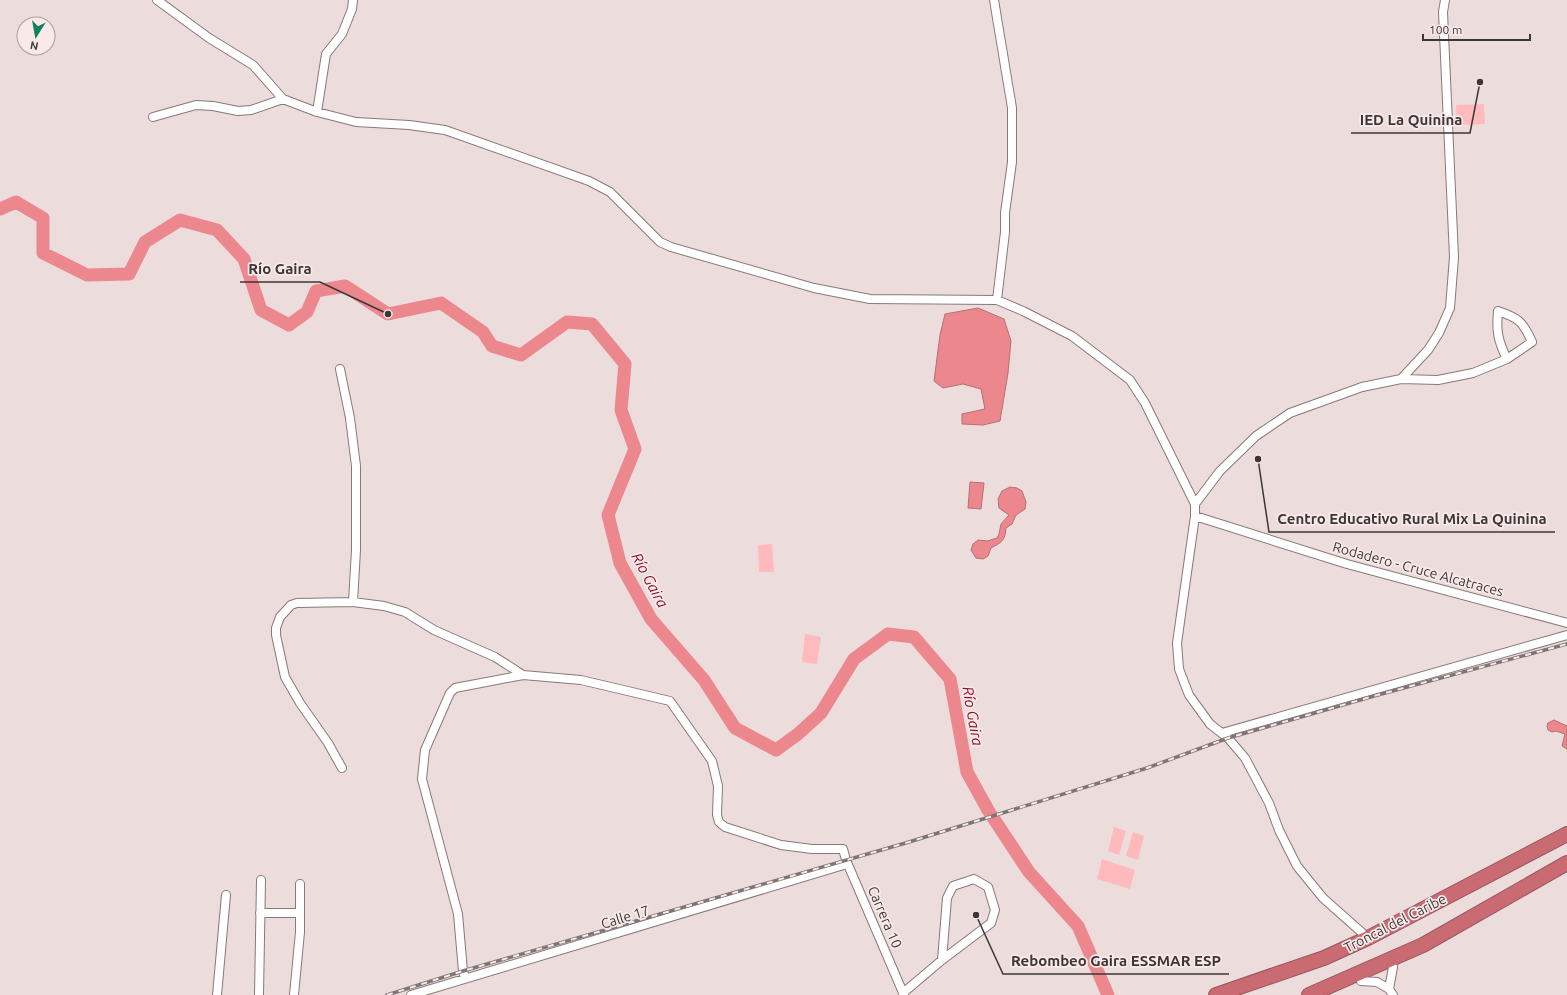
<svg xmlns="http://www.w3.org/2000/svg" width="1567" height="995" viewBox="0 0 1567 995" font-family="Ubuntu,sans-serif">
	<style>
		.green { fill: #febabc }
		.water { fill: #ec878e; stroke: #b76f74 }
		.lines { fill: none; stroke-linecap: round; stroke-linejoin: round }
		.river { stroke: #ec878e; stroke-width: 13 }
		.street-casing { stroke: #887979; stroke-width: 10 }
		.highway-casing { stroke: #98585d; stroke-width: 16 }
		.street { stroke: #fff; stroke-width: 8 }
		.highway { stroke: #ca6a72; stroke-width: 14 }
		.rail-casing { stroke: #7e7575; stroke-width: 3.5 }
		.rail { stroke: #f9e9e9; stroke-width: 2; stroke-dasharray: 6; stroke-linecap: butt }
		.labels { text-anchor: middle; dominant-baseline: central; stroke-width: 3.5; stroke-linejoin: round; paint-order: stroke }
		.street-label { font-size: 14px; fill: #3c3636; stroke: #f9e9e9 }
		.water-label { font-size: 15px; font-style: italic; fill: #8b112d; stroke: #f9e9e9 }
		.leader { fill: none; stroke: #3c3636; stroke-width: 1.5 }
		.callout-dot { fill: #3c3636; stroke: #f9e9e9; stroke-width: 1.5 }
		.callout-label { font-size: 15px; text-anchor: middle; font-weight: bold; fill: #3c3636; stroke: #f9e9e9; stroke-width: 3.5; stroke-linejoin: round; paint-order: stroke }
	</style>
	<rect width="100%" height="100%" fill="#ecdcdc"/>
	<path class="green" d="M1484 104 1485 124 1457 125 1456 105Z
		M772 544 774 572H759L758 545Z
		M805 634 821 637 817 664 802 662Z
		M1114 827 1126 831 1119 855 1108 851Z
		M1133 832 1144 836 1138 860 1126 856Z
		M1102 859 1135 870 1130 889 1097 879Z"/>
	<path class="water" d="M978 308 1004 319 1011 341 1008 373 1000 421 983 425 962 424V414L985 409 981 389 963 384 943 388 934 381 940 335 945 314Z
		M970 482 984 483 981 509 968 508Z
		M1010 487 1017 488 1022 491 1026 502 1025 509 1016 515 1012 524 1006 528C1005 541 1002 542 991 548L988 556 983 559 976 558 971 550 973 544 978 540 987 541 997 538 999 534 1001 524 1009 515 999 508 998 499 1002 491Z
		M1554 720 1567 726V749L1562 746 1565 734 1556 731 1552 732 1548 730 1547 726 1548 723Z"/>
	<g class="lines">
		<path class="river" d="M0 209 16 202 43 218V253L87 275 129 274 145 242 180 220 217 230 244 259 261 310 289 325 307 312 316 291 345 286 388 314 441 303 483 332 492 346 521 355 567 322 592 324 625 364 621 410 635 449 608 515 620 563 651 619 704 680 735 728 776 750 798 734 821 713 854 659 888 634 914 637 950 679 967 772 988 810 1029 872 1078 926 1108 995"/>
		<defs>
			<path id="street" d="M157 0 209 38 253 65 283 99 317 112 356 122 409 125 445 130 589 181 610 192 660 242 671 247 814 288 870 299 997 300 1023 311 1072 336 1130 380 1145 403 1195 504V516L1177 643 1179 669 1189 695 1210 724 1228 738 1245 758 1269 803 1279 830 1297 866 1323 898 1368 938
				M994 0 1012 108V162L1005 213V232L997 300
				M317 112 326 54 342 34 352 9 353 0
				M153 117 196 105 213 106 238 111 251 110 283 99
				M340 369 350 418 356 466V550L353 602
				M1401 379 1428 350 1439 333 1450 308 1454 257 1443 12 1445 0
				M1195 504 1220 471 1256 436 1290 413 1362 387 1401 379 1438 380 1473 373 1507 359 1532 342C1523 322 1519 318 1498 311 1496 331 1498 341 1507 359
				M1195 516 1347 564 1567 623
				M1222 733 1567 635
				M342 768 328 743 300 703 285 677 276 635V628L280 617 291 605 297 603 353 602 384 606 405 612 434 630 495 657 523 675 581 680 670 701 712 761 718 786 717 815 719 822 725 827 781 845 812 849H843L846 860 904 995
				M260 913H300
				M465 978 463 971 458 914 422 779 425 750 450 693 455 688 523 675
				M1361 981 1377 982 1389 989
				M903 993 942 960 991 923 995 910 988 887 974 879 953 886 947 898 942 960
				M217 995 226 895
				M259 995 261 880
				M294 995 300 932V884
				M411 995 847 864
				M1393 995 1389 989 1393 967"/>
			<path id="highway" d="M1216 995 1324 958 1368 938 1567 834
				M1309 995 1423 945 1567 863"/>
		</defs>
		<use href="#street" class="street-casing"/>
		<use href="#highway" class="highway-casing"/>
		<use href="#street" class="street"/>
		<use href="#highway" class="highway"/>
		<defs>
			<path id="rail" d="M387 995 463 971 909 842 1147 768 1228 738 1374 696 1567 644"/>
		</defs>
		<use href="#rail" class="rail-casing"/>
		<use href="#rail" class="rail"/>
	</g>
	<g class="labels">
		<g class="street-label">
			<text transform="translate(1418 569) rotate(15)">Rodadero - Cruce Alcatraces</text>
			<text transform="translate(625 917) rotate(-17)">Calle 17</text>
			<text transform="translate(885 917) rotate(67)">Carrera 10</text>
			<text transform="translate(1395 923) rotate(-27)">Troncal del Caribe</text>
		</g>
		<g class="water-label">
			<text transform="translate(650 580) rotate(62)">Río Gaira</text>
			<text transform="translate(973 716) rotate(80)">Río Gaira</text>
		</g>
	</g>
	<path class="leader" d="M1480 82L1470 133H1351M388 314L320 282H240M1258 459L1269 532H1555M976 915L1003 974H1229"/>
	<g class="callout-dot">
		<circle cx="1480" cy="82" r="4"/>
		<circle cx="388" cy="314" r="4"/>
		<circle cx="1258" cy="459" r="4"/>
		<circle cx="976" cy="915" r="4"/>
	</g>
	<g class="callout-label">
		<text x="1411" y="125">IED La Quinina</text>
		<text x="280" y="274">Río Gaira</text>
		<text x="1412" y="524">Centro Educativo Rural Mix La Quinina</text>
		<text x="1116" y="966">Rebombeo Gaira ESSMAR ESP</text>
	</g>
	<g transform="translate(36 36) rotate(191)"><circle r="19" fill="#f9e9e9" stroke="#ada1a1"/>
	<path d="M0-3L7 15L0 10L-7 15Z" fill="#0e8260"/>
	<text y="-6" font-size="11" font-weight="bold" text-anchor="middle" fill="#3c3636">N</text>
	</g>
	<path d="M1423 34v6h107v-6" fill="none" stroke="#3c3636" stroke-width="2"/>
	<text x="1429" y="34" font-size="12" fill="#3c3636" stroke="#f9e9e9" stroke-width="3" paint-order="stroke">100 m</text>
</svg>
